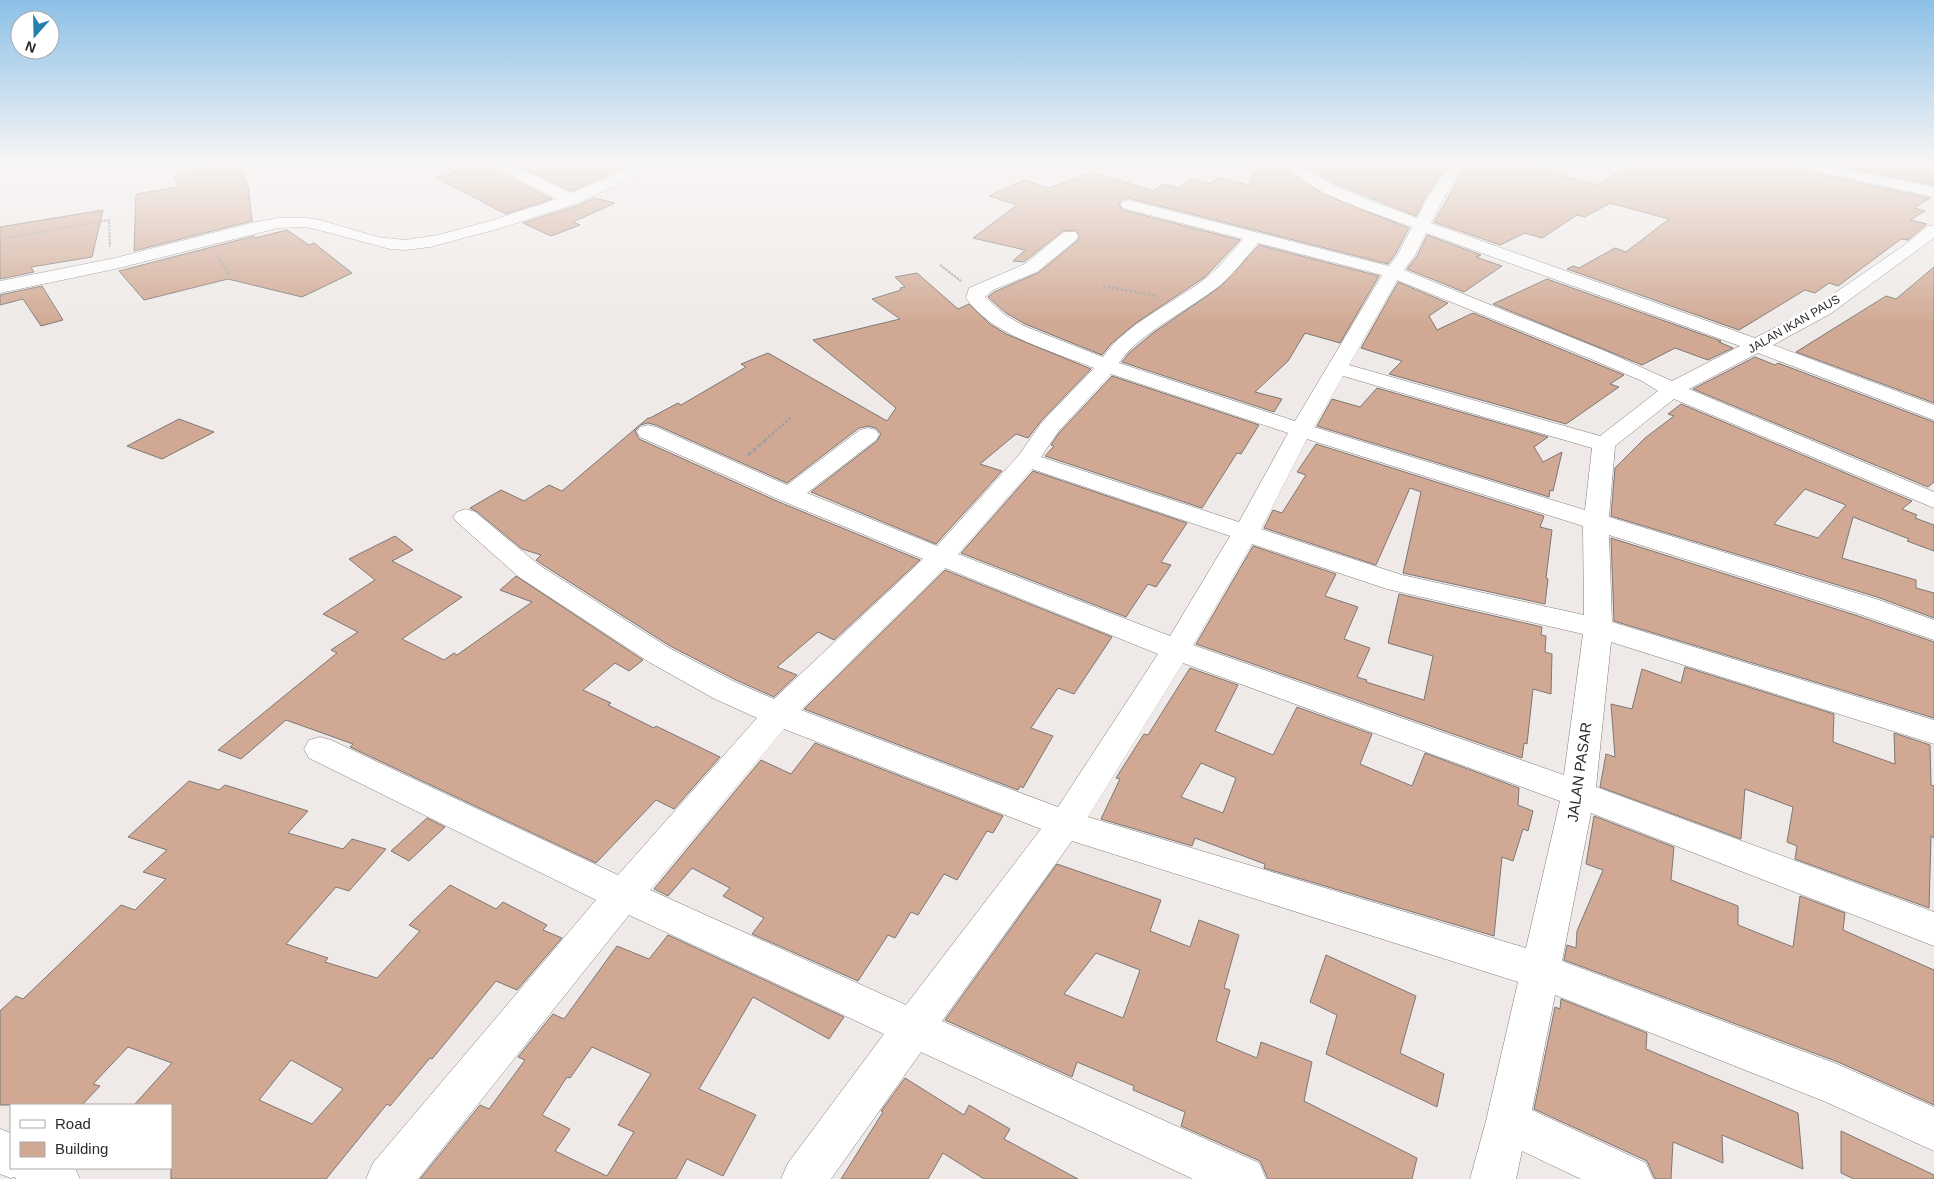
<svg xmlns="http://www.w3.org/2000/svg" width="1934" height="1179" viewBox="0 0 1934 1179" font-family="Arial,sans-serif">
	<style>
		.building { fill: #d0a893; stroke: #7c7875; fill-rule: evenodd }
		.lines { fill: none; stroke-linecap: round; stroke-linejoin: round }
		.minor-casing { stroke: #827e7c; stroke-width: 1 }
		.path-far2 { stroke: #a3a09e; stroke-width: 2; stroke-dasharray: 2.5 1; stroke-linecap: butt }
		.path-far1 { stroke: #a3a09e; stroke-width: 2.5; stroke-dasharray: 2.5 2; stroke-linecap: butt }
		.path { stroke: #a3a09e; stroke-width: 3; stroke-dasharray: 4 2.5; stroke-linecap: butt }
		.minor { fill: #fff; fill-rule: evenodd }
		.labels { text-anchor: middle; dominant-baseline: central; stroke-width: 5; stroke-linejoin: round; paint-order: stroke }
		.far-street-label { font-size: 12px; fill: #2c2b2a; stroke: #fff }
		.street-label { font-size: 15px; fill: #2c2b2a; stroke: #fff }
	</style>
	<rect width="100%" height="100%" fill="#efeae8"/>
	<path class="building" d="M434 162H490L497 171 552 199 506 214 437 178 457 172Z
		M510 162H633L613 173 571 191Z
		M1260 162H1283L1293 174 1323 194 1409 228 1396 253 1388 264 1128 198 1122 200 1119 204 1123 210 1240 240 1205 277 1136 323 1111 344 1102 355 1025 324 1006 313 988 297 994 292 1038 273 1077 241 1080 237 1076 230 1063 231 1024 262 1013 261 1025 250 973 238 1017 205 989 196 1024 180 1049 188 1092 172 1153 191 1164 184 1178 188 1191 179 1211 184 1218 178 1249 185Z
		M1301 162H1450L1426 196 1416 216 1336 184 1308 169Z
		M1468 162H1516L1596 185 1637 162H1784L1788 167 1930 198 1914 208 1925 211 1910 220 1927 224 1908 240 1901 239 1838 286 1829 283 1815 293 1805 290 1739 330 1567 269 1573 266 1579 268 1615 248 1626 252 1669 219 1610 203 1585 217 1577 215 1542 238 1525 233 1500 245 1434 222Z
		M1819 162H1934V185Z
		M238 163 248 186 252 221 134 251 136 194 178 187 174 175Z
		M594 198 615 203 573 222 580 225 551 236 523 223 579 205Z
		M103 210 92 257 31 267 34 272 0 279V227Z
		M287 230 309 245 314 243 352 273 302 297 228 279 144 300 119 271 254 236 255 238Z
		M1427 235 1481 255 1476 257 1502 266 1464 292 1407 269 1417 256Z
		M1259 245 1379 276 1340 343 1305 333 1288 361 1255 392 1282 399 1274 412 1122 362 1129 353 1153 333 1220 287Z
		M1934 267V403L1796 352 1886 296 1896 299Z
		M917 273 958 309 969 304 990 324 1006 334 1091 369 1041 421 1028 438 1016 434 980 464 1002 471 936 544 811 492 877 441 881 434 876 428 868 426 859 428 787 483 656 425 648 423 640 425 635 431 639 439 779 502 920 560 834 640 818 632 777 667 797 675 774 697 736 680 670 646 540 563 536 560 541 555 522 549 476 511 470 508 501 490 524 501 549 485 562 491 648 418H650L678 403 681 405 746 367 741 364 768 353 887 421 896 408 813 340 900 319 872 299 901 290 900 288 905 287 895 277Z
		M1547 279 1721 341 1719 342 1733 348 1708 360 1675 348 1642 365 1493 304Z
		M1398 282 1448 303 1429 316 1437 330 1473 313 1624 375 1610 384 1619 387 1566 424 1389 374 1402 361 1361 348Z
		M42 286 63 320 41 326 23 299 0 305V295Z
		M1755 357 1775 365 1778 363 1934 422V482L1928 487 1693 389Z
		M1112 376 1259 425 1241 454 1237 453 1202 508 1045 456 1054 446 1051 445 1059 433Z
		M1377 388 1548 437 1534 447 1543 462 1562 452 1553 491 1550 490 1549 497 1317 426 1332 399 1360 407Z
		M1681 404 1912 501 1902 509 1917 515 1915 518 1934 525V551L1907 541 1909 539 1853 517 1842 558 1916 580V588L1934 593V618L1877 597 1611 516 1615 468 1645 438 1674 416 1668 414ZM1805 489 1846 505 1818 538 1774 524Z
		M179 419 214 432 162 459 127 446Z
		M1316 444 1544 516 1540 527 1552 530 1546 578 1548 579 1545 604 1403 573 1421 492 1410 488 1376 565 1264 528 1273 510 1282 513 1306 475 1297 472Z
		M1033 471 1187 523 1161 562 1171 565 1156 587 1148 584 1126 617 961 553Z
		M395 536 413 550 392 561 462 597 402 639 444 660 454 653 457 655 532 602 500 590 516 576 643 660 629 671 615 663 583 690 611 703 608 705 654 728 656 726 720 757 674 809 656 800 596 863 350 747 353 744 286 720 241 759 218 750 337 653 331 650 358 632 323 614 375 580 349 559Z
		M1611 538 1855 615 1934 642V718L1614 621Z
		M1253 546 1336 574 1325 596 1358 607 1344 639 1370 648 1357 677 1367 680 1366 682 1424 700 1433 656 1388 643 1399 594 1542 627 1541 635 1546 636 1545 652 1552 654 1551 694 1533 689 1527 744 1524 743 1522 758 1196 644Z
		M945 570 1112 637 1074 694 1058 688 1031 728 1053 736 1023 788 1020 786 1018 790 804 709Z
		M1685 667 1834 714 1833 742 1895 764 1894 733 1930 745 1931 785 1934 786V838L1931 836 1929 908 1795 859 1797 846 1787 842 1793 807 1745 789 1741 839 1600 787 1606 754 1615 757 1611 704 1632 709 1642 669 1681 683Z
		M1190 668 1238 685 1215 731 1273 755 1297 707 1372 734 1360 764 1412 786 1425 753 1519 788 1518 805 1533 811 1528 831 1523 829 1513 861 1502 857 1494 936 1264 868 1265 864 1195 838 1192 846 1101 819 1120 779 1116 778 1144 734 1148 735ZM1201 763 1236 778 1223 813 1181 797Z
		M815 743 1003 816 993 833 987 831 957 880 944 874 918 915 911 912 895 938 888 935 858 981 752 934 764 918 723 896 730 888 692 868 668 896 654 889 761 760 791 774Z
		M189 781 219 790 225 785 308 811 288 833 343 849 352 839 386 849 349 891 336 887 286 944 328 958 325 962 377 978 420 931 409 925 450 885 496 909 503 902 547 925 543 930 562 938 517 990 496 981 432 1059 430 1058 390 1106 387 1104 326 1179H171V1105H134L172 1063 128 1047 93 1084 100 1086 82 1105H0V1011L16 996 23 999 121 905 135 910 166 879 143 872 167 850 128 837ZM291 1060 343 1089 312 1124 259 1100Z
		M1594 816 1674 847 1671 880 1738 906V925L1793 947 1800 896 1845 913 1843 930 1934 970V1105L1838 1062 1564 960 1567 945 1576 948 1577 931 1603 870 1586 864Z
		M427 818 445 827 409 861 391 851Z
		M1057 864 1161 900 1150 931 1190 947 1199 920 1239 935 1224 988 1230 990 1216 1041 1257 1058 1261 1042 1312 1062 1304 1101 1417 1158 1412 1179H1268L1260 1161 1181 1126 1185 1112 1133 1090 1134 1086 1077 1062 1072 1077 945 1020ZM1096 953 1140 970 1123 1018 1064 994Z
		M668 935 844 1017 829 1039 753 997 699 1089 756 1115 723 1176 687 1159 676 1179H420L480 1105 489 1109 525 1060 518 1057 553 1014 564 1019 617 946 649 959ZM592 1047 651 1074 618 1125 634 1132 607 1176 555 1151 570 1129 542 1115 567 1077 570 1078Z
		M1326 955 1416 996 1400 1053 1444 1074 1437 1107 1326 1054 1337 1015 1310 1002Z
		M1561 999 1647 1033 1646 1049 1798 1113 1803 1169 1722 1135 1723 1163 1673 1142 1671 1179H1655L1647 1161 1534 1109 1555 1007 1560 1009Z
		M905 1078 964 1115 969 1105 1010 1129 1004 1139 1078 1179H984L943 1153 928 1179H841L883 1112 881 1111Z
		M1841 1131 1934 1175V1179H1854L1841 1173Z"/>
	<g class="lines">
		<defs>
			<path id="minor" d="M0 162H12L10 165 0 167Z
				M492 162H507L571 193 643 162H661L659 165 578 203 501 228 430 247 405 250 390 249 319 230 306 227 278 228 115 269 0 293V281L115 258 251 223 278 218H306L320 220 378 237 405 240 438 235 490 221 557 199 498 169Z
				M1285 162H1299C1313 183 1391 207 1417 218L1428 197 1452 162H1466L1444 197 1431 223 1755 338 1816 306 1903 246 1928 226 1934 225V238L1830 314 1773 345 1934 405V420L1758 353 1689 389 1934 492V508L1674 399 1615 446 1609 517 1876 599 1934 620V640L1856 613 1609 535 1612 622 1934 720V744L1611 642 1596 787 1934 912V946L1591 813 1562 961 1837 1064 1934 1107V1151L1826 1102 1555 995 1532 1110 1646 1163 1653 1179H1581L1522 1151 1516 1179H1470L1486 1121 1518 982 1072 841 942 1021 1259 1163 1266 1179H1193L921 1052 831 1179H781L788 1163 884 1034 629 915 418 1179H366L373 1163 596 900 309 758 304 749 309 740 320 737 331 740 618 875 757 718 713 698 649 662 519 577 457 522 453 517 457 512 466 509 475 512 539 565 669 648 735 682 774 699 923 559 780 500 640 437 637 432 640 427 648 425 656 427 787 485 860 430 868 428 876 430 879 435 876 440 807 493 937 546 1019 455 1042 422 1094 368C1053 351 992 336 966 298L969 288 1025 264 1064 232H1076L1078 236 1076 240 1037 272 993 290 985 297 1005 315 1024 326 1103 357C1125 324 1174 303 1206 278 1220 267 1231 252 1243 239L1123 208 1121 205 1123 202 1129 200 1389 266 1398 254 1412 227C1378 214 1303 192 1285 162ZM1426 233 1740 346 1672 381 1605 351 1404 270 1415 255ZM1258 243 1382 275 1295 421 1119 363C1139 333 1191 309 1219 286 1234 274 1246 257 1258 243ZM1397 280 1591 359 1642 381 1658 391 1600 436 1349 365ZM1111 374 1288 433 1239 522 1041 457 1058 432ZM1343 376 1592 448 1585 510 1314 427ZM1307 439 1583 526 1584 615 1402 575 1261 529ZM1032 469 1230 536 1170 636 958 554ZM1252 544 1387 589 1583 634 1564 775 1193 645ZM945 568 1158 654 1058 807 801 710ZM1183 663 1560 801 1526 948 1088 817ZM784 729 1041 829 906 1005 650 890Z
				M1786 162H1812L1934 187V197L1793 166 1788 165Z
				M0 1129 11 1133V1168H75L80 1179H16L15 1177 11 1178 0 1174Z"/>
		</defs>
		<use href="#minor" class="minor-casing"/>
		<path class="path-far2" d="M0 239 109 220 110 247
			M216 255 230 275
			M940 265 961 281"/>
		<path class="path-far1" d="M1103 286 1157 296
			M765 440 793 416"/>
		<path class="path" d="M748 455 767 439"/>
		<use href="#minor" class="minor"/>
	</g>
	<linearGradient id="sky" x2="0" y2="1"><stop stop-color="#8cc0e7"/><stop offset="0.5" stop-color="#f8f6f5"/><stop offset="1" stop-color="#f8f6f5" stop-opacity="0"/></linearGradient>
	<rect width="1934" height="327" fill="url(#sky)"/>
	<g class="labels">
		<g class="far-street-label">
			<text transform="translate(1794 324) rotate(-30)">JALAN IKAN PAUS</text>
		</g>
		<g class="street-label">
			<text transform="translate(1579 772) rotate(-82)">JALAN PASAR</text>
		</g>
	</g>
	<rect x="10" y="1104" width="162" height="65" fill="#ffffff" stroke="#abaaaa"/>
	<rect x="20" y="1120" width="25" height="8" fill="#ffffff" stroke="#abaaaa"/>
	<text x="55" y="1129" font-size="15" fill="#2c2b2a">Road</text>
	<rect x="20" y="1142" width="25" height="15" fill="#d0a893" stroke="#abaaaa"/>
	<text x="55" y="1154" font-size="15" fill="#2c2b2a">Building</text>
	<g transform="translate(35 35) rotate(200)"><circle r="24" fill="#ffffff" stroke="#abaaaa"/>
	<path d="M0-4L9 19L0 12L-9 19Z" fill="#2680ae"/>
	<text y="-8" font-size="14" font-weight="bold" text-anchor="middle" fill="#2c2b2a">N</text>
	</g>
</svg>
